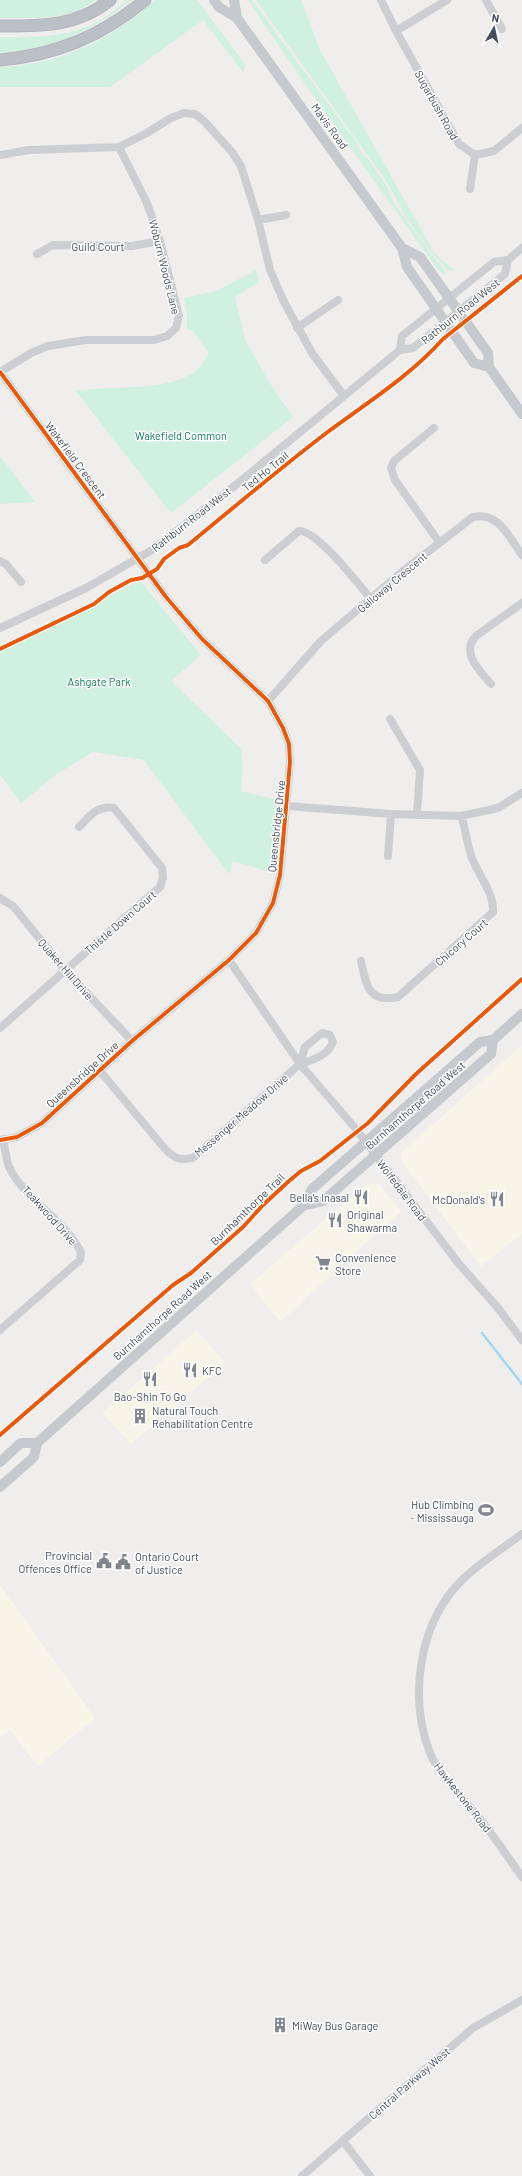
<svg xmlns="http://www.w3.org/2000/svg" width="522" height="2176" viewBox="0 0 522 2176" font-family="Barlow,sans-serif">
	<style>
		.commercial { fill: #f7f4e8 }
		.green { fill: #d0f0e0 }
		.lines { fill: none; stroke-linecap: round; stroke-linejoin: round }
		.stream { stroke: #a3d6ef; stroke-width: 2.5 }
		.highway-casing { stroke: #b2b6be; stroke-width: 13 }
		.minor { stroke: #ccced1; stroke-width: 8 }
		.major { stroke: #c6c9ce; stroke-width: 10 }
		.highway { stroke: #bbbfc6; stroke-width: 11 }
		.cycleway-casing { stroke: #fff; stroke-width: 6 }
		.cycleway { stroke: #e8590c; stroke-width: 4 }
		.labels { text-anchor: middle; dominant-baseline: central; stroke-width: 3; stroke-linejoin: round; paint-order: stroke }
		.street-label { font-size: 11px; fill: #444d5b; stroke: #fff }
		.park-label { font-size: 11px; fill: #118056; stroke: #fff }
		.poi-label { font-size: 11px; fill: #444d5b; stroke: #fff; text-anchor: start }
	</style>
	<rect width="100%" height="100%" fill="#efeeed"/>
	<path class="commercial" d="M522 1045V1234L481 1266 404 1165 400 1154Z
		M378 1183 401 1211 280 1322 250 1284 365 1185Z
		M197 1330 225 1363 131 1444 102 1413Z
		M0 1585 95 1718 38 1766 10 1730 0 1737Z"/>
	<path class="green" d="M0 0H96C69 21 32 18 0 18Z
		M126 0H132C94 30 49 51 0 53V37C49 38 89 37 126 0Z
		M155 0H197L246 65 243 72 203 20 110 87H0V67C59 65 112 40 155 0Z
		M248 0H252L357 143 362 154 368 159 386 185 395 205 446 273 444 274 438 270 307 87Z
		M256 0H301L320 50 417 222 434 253 454 270 448 271C425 245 403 216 389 185Z
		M256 270 259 282 235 297 245 340 269 382 293 417 171 513 76 391C109 385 172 393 198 369 202 365 205 359 209 354L193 331 187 329V315L184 298 216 291Z
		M0 456 35 502 0 504Z
		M140 581 201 655 171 681 241 749 243 768 241 791 278 800 270 872 233 861 229 874 144 760 93 752 57 774 21 803 0 774V650Z"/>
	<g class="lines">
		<path class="stream" d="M482 1333 522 1384"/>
		<defs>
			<path id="highway" d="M0 26C40 26 77 27 110 0
				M0 60C56 55 102 36 145 0"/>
		</defs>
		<use href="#highway" class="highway-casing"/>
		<path class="minor" d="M381 0 396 31 459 144 475 155 494 151 522 128
			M486 0 502 29
			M396 31 447 0
			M0 155 29 150 119 147 145 134 171 118 184 113 195 114 204 121 232 152 241 166 258 220 270 270 284 302 312 353 344 396
			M470 189 475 155
			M258 220 286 215
			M37 254 53 245 132 246 160 241
			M297 328 338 300
			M400 350 402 336 494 262 508 260 522 248
			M0 372 166 597 202 639 268 701 283 728 289 744 290 762 280 875 273 903 256 933 229 960 132 1041 42 1123 17 1137 0 1140
			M0 372 31 353 48 346 86 340H154L167 336 176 328 179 316 160 241 152 217 146 201 119 147
			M434 428 394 461 391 468 395 480 439 542
			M265 560 299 531C317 530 358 584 371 599
			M0 561 6 564 21 582
			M0 628 86 588 152 550 237 484 400 350 413 348 505 274 508 260
			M491 684C480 671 460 653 476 636L522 603
			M268 701 321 641 403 571 473 517C498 511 509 537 522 555
			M390 719 420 770 417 815
			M288 806 391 814 461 816 498 808 522 793
			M388 856 391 814
			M0 898 13 906 65 970 132 1041
			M229 960 300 1064 356 1129 459 1264 498 1308 522 1340
			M361 961C366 984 368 1004 398 997L493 912C494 892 479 877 472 858 467 845 466 830 461 816
			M0 1028 160 887 163 878 162 868 114 808C97 805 90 816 79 827
			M100 1071 165 1149C174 1158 179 1161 193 1158L300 1064C312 1060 328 1056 333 1042L330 1035 322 1033 305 1047 300 1064
			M0 1330 80 1260 81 1252C64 1219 26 1201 9 1167 6 1159 5 1148 3 1139
			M522 1534C503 1548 481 1562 464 1578 419 1621 408 1696 430 1753 438 1774 469 1804 483 1823 497 1840 509 1859 522 1877
			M343 2141 370 2176
			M302 2176 473 2028 522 2000"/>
		<path class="major" d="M214 0 219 7 237 18 402 248 407 267 474 363 489 367
			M234 0 237 18
			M402 248 420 257 488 353 489 367 522 414
			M303 1206 323 1201 491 1054 493 1040
			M0 1462 21 1443H37
			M0 1487 34 1457 37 1443 303 1206 312 1189 480 1042 493 1040 522 1014"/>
		<use href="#highway" class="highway"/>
		<defs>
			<path id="cycleway" d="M0 372 166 597 202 639 268 701 283 728 289 744 290 762 280 875 273 903 256 933 229 960 132 1041 42 1123 17 1137 0 1140
				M0 649 94 604 109 592 131 580 142 578 157 569 164 559 179 548 188 545C233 508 278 470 325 434 365 404 409 377 443 339L522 276
				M0 1435 173 1285 191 1273 243 1227 263 1205 289 1181 301 1171 320 1161 368 1123 416 1074 522 979"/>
		</defs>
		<use href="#cycleway" class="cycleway-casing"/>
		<use href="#cycleway" class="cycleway"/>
	</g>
	<defs>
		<symbol id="restaurant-bare" viewBox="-9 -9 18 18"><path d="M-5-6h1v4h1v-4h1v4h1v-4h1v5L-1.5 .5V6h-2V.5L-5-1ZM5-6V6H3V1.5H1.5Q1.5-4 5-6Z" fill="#80858e" stroke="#fff" stroke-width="2.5" paint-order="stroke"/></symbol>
		<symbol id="supermarket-bare" viewBox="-9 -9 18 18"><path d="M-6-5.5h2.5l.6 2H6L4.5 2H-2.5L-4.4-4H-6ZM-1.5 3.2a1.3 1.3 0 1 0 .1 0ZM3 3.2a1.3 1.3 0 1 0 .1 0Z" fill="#80858e" stroke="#fff" stroke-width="2.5" paint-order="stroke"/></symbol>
		<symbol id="building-bare" viewBox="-9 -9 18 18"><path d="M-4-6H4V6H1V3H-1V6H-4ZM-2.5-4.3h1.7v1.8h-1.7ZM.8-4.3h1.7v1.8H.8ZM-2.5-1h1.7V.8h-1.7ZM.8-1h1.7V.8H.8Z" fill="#80858e" stroke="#fff" stroke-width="2.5" paint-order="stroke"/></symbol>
		<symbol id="stadium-bare" viewBox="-9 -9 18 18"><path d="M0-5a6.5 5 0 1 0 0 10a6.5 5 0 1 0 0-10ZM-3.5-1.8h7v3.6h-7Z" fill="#80858e" stroke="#fff" stroke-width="2.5" paint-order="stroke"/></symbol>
		<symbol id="civic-bare" viewBox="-9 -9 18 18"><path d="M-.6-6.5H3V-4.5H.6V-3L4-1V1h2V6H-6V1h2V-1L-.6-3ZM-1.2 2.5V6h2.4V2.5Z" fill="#80858e" stroke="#fff" stroke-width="2.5" paint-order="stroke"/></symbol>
	</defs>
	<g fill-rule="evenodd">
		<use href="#restaurant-bare" x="350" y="1186" width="22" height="22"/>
		<use href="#restaurant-bare" x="486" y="1188" width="22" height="22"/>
		<use href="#restaurant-bare" x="324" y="1209" width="22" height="22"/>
		<use href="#supermarket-bare" x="312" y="1252" width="22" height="22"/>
		<use href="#restaurant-bare" x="179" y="1359" width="22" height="22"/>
		<use href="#restaurant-bare" x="139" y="1368" width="22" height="22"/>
		<use href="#building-bare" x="129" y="1405" width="22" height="22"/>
		<use href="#stadium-bare" x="475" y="1499" width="22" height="22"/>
		<use href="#civic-bare" x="93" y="1550" width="22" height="22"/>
		<use href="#civic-bare" x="112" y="1551" width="22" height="22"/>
		<use href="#building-bare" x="269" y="2014" width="22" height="22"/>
	</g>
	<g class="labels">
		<g class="street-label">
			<text transform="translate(437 105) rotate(61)">Sugarbush Road</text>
			<text transform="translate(330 126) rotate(54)">Mavis Road</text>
			<text x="98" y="246">Guild Court</text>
			<text transform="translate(165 267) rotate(76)">Woburn Woods Lane</text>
			<text transform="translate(460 311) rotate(-39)">Rathburn Road West</text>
			<text transform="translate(76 460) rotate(53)">Wakefield Crescent</text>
			<text transform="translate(265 471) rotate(-39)">Ted Ho Trail</text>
			<text transform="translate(191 519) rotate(-38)">Rathburn Road West</text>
			<text transform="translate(392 582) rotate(-40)">Galloway Crescent</text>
			<text transform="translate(276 826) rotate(-84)">Queensbridge Drive</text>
			<text transform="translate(120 922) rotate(-41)">Thistle Down Court</text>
			<text transform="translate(461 942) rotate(-41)">Chicory Court</text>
			<text transform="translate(66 969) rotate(49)">Quaker Hill Drive</text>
			<text transform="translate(82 1074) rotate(-42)">Queensbridge Drive</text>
			<text transform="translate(415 1105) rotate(-41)">Burnhamthorpe Road West</text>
			<text transform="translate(241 1115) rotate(-41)">Messenger Meadow Drive</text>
			<text transform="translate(402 1190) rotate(53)">Wolfedale Road</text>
			<text transform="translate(247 1209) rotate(-44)">Burnhamthorpe Trail</text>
			<text transform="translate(50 1215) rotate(48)">Teakwood Drive</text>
			<text transform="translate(162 1315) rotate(-42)">Burnhamthorpe Road West</text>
			<text transform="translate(463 1797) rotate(52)">Hawkestone Road</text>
			<text transform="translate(409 2083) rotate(-41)">Central Parkway West</text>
		</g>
		<g class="park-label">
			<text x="181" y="435">Wakefield Common</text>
			<text x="99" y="681">Ashgate Park</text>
		</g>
		<g class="poi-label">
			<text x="349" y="1197" text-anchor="end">Bella’s Inasal</text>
			<text x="485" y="1199" text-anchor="end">McDonald's</text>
			<text x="347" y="1214">Original<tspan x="347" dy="13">Shawarma</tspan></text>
			<text x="335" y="1257">Convenience<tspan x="335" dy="13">Store</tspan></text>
			<text x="202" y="1370">KFC</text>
			<text x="150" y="1396" text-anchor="middle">Bao-Shin To Go</text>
			<text x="152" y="1410">Natural Touch<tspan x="152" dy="13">Rehabilitation Centre</tspan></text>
			<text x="474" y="1504" text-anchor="end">Hub Climbing<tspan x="474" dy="13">- Mississauga</tspan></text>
			<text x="92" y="1555" text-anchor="end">Provincial<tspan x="92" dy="13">Offences Office</tspan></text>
			<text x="135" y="1556">Ontario Court<tspan x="135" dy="13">of Justice</tspan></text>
			<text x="292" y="2025">MiWay Bus Garage</text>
		</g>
	</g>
	<g transform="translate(494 28) rotate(9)" stroke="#ffffff" stroke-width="3" paint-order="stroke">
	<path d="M0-3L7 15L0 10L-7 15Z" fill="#444d5b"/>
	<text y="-6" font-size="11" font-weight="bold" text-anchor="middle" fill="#444d5b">N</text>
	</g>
</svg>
